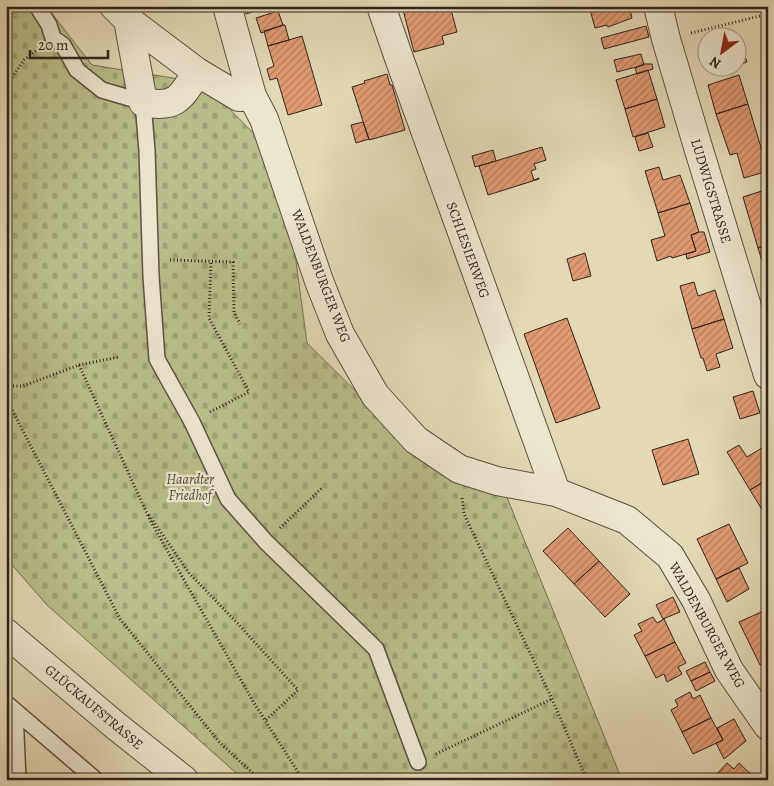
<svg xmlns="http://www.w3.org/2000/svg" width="774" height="786" viewBox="0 0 774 786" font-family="Alegreya,serif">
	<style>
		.cemetery { fill: url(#cemetery-stones); stroke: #747054 }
		.building { fill: url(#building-hatch); stroke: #30231f }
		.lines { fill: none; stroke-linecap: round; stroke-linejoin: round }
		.lane-casing { stroke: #5d5044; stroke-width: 18 }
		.street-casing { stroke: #5d5044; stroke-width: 30 }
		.path { stroke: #30231f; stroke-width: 3; stroke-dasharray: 1 2.5; stroke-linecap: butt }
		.lane { stroke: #ede6cf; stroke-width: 15 }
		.street { stroke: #ede6cf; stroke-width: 28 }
		.labels { text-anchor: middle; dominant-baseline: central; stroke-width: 4.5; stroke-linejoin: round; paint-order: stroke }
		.street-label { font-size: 14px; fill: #30231f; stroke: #ede6cf }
		.park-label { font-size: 14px; font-style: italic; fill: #524a3a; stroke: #ede6cf }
	</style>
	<defs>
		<pattern id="cemetery-stones" width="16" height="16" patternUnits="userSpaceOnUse" patternTransform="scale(1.25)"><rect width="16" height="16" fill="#b9be8a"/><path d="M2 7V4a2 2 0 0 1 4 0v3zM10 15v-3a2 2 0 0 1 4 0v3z" fill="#9fa377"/></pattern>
		<pattern id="building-hatch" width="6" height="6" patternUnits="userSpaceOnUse" patternTransform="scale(1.25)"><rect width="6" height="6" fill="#e19a72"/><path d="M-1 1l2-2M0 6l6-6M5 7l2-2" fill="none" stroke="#b77d5d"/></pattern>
	</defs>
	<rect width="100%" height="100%" fill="#e3d9b5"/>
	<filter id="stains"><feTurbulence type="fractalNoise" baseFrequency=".004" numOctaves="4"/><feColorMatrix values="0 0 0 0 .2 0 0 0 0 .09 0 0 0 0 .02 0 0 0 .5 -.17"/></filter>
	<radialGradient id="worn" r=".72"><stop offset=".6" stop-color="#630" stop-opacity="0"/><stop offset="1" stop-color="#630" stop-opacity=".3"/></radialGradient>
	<path class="cemetery" d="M6 6H46L92 65 204 83 262 142 291 224 307 343 413 448 506 495 622 780H244L47 605 6 558Z"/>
	<path class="building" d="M244 6H272L246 14Z
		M402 6H450L457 32 442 36 444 44 414 52Z
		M589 6H629L632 18 608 27 607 25 595 28Z
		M278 11 283 25 261 33 256 18Z
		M283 25H285L289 40 268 46 264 31Z
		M646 26 649 37 604 49 601 38Z
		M302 36 322 105 288 115 277 78 270 80 267 69 274 66 268 46Z
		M741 44 747 62 736 66V46Z
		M641 54 644 65 617 72 614 60Z
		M644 64H652L653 69 637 74 635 68Z
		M648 70 657 99 625 109 616 80Z
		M387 74 390 85H392L405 130 369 140 352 87 365 83 364 81Z
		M739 75 748 104 716 114 708 85Z
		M657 99 665 127 633 137 625 109Z
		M748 104 768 171 744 178 737 153 730 155 716 114Z
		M363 122 369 139 356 143 351 125Z
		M648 133 653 147 639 151 635 137Z
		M542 147 546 160 534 164 536 169 531 171 534 180 539 178V179L488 195 479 166Z
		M493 150 496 161 475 167 472 156Z
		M659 167 663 180 680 175 690 203 658 213 645 171Z
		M768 189V245L758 248 743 197Z
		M690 203 699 232 691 235 696 251 672 258 671 256 657 261 651 240 665 236 658 213Z
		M699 232H704L710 252 687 259 686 254 696 251 691 235Z
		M768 245V277H767L758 248Z
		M585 253 591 276 573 281 567 259Z
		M694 282 698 296 715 290 724 319 692 329 680 286Z
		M567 318 600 408 556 423 524 334Z
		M724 319 733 348 716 354 720 367 707 371 703 358H701L692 329Z
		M753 391 760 413 740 419 733 397Z
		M688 439 699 474 663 485 652 450Z
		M739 445 747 457 762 448 768 456V479L750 490 727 452Z
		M768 479V517L766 516 750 490Z
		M729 524 748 563 716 579 697 539Z
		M568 528 599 561 574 584 543 551Z
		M599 561 630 594 605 617 574 584Z
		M739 568 749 589 727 602 716 579Z
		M673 597 680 612 663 619 656 605Z
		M768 609V661L760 665 739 622Z
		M653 617 657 623 664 619 675 642 645 656 634 635 642 631 638 624Z
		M675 642 686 663 678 667 682 674 667 682 664 674 656 678 645 656Z
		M705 662 710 672 691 681 686 671Z
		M710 672 715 681 696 691 691 681Z
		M690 692 693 699 700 695 711 718 682 732 671 710 678 706 675 700Z
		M711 718 723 740 693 754 682 732Z
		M734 719 746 741 724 759 716 743 723 740 717 728Z
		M727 763 734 769 739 763 757 780H721L716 775Z"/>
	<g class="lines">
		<defs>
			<path id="lane" d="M37 6 49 25 53 38 63 45 77 70 102 90 143 102 147 151 151 276 157 359 192 422 228 499 266 542 376 649 418 762
				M6 703 96 780
				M15 711 18 780"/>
			<path id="street" d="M114 6 128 20 197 72 239 97 252 96 264 119 319 281 340 334 375 395 416 440 459 469 497 481 556 492 627 520 670 556 696 600 729 670 768 726
				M227 6 252 96
				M381 6 400 61 556 492
				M658 6 666 39 698 147 768 375
				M128 20 143 102C176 109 181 98 197 72
				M6 633 116 726 184 780"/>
		</defs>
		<use href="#lane" class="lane-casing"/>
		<use href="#street" class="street-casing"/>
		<path class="path" d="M691 33 768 14
			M6 86 24 60 37 50
			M170 260 233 262 234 312 240 324
			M79 365 119 357
			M6 386H23L79 365 150 520 254 703 303 780
			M6 398 120 619 220 743 257 777 264 780
			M210 412 249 392 209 318 211 262
			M462 498 464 514 552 699 587 780
			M149 515 189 573 240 626 298 690 266 720
			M280 528 323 487
			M436 754 552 699"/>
		<use href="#lane" class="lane"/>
		<use href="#street" class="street"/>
	</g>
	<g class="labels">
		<g class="street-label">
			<text transform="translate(711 191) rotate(73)">LUDWIGSTRASSE</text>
			<text transform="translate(468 250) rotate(70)">SCHLESIERWEG</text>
			<text transform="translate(321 276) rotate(69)">WALDENBURGER WEG</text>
			<text transform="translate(707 625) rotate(61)">WALDENBURGER WEG</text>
			<text transform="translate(94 707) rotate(40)">GLÜCKAUFSTRASSE</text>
		</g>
		<g class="park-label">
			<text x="190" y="479">Haardter<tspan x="190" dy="16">Friedhof</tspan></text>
		</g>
	</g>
	<rect width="774" height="786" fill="none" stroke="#e3d9b5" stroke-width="25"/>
	<rect x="8" y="8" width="759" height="771" fill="none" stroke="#30231f" stroke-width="2.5"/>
	<rect x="12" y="12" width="749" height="761" fill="none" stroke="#30231f"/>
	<g transform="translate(722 52) rotate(212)"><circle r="24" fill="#ede6cf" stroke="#a19889"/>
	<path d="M0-4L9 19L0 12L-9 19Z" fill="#8f2418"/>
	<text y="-8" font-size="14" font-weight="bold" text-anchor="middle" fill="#30231f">N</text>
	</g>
	<path d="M30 50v8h78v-8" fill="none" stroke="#30231f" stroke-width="2.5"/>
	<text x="38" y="50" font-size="15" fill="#30231f" stroke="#ede6cf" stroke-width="4" paint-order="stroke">20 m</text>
	<rect width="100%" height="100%" filter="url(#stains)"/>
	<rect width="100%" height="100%" fill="url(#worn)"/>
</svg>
